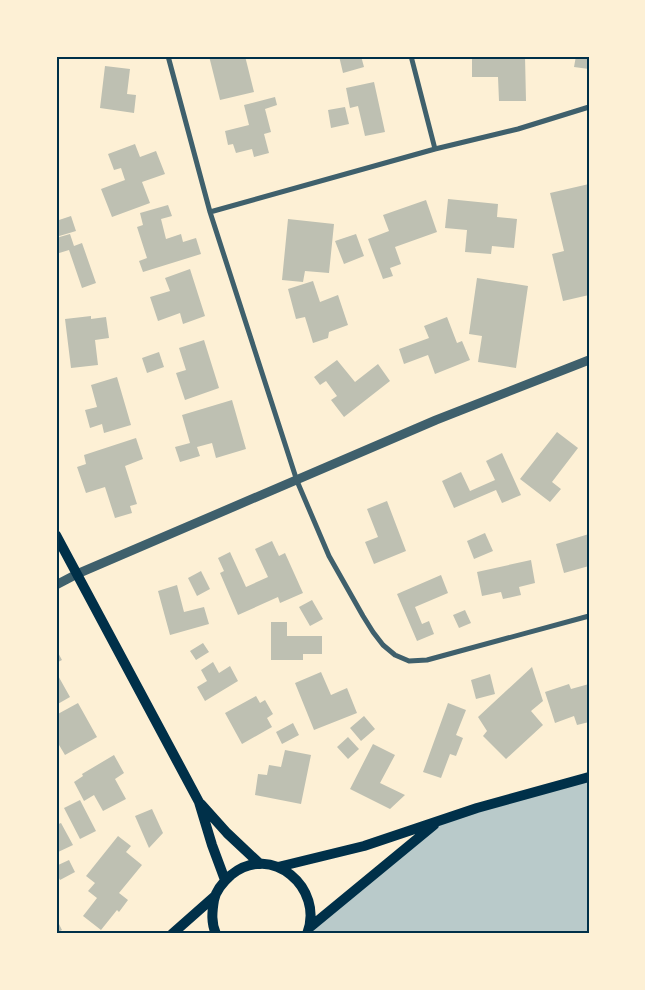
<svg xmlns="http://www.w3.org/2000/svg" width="645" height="990" viewBox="0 0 645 990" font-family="'Roboto Condensed',sans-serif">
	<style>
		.green { fill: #b9caca }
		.building { fill: #bec0b2 }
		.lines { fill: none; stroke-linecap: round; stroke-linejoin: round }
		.minor { stroke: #3f606c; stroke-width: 5 }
		.tertiary { stroke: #3f606c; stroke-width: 9 }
		.secondary { stroke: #003049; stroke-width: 10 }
		.neatline { fill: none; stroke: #003049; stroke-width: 2 }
	</style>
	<rect width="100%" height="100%" fill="#fdf0d5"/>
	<path class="green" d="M589 777V934H306L438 821Z"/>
	<path class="building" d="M209 56H245L254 92 220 100Z
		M339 56H361L364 67 343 73Z
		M472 56H525L526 101H499L498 77H472Z
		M576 56H589V69L574 67Z
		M105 66 130 69 127 94 136 95 134 113 100 108Z
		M374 82 385 132 365 136 358 106 350 108 346 88Z
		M275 97 277 105 265 109 271 132 264 134 269 153 254 157 252 149 236 153 233 144 228 145 225 131 249 125 244 105Z
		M345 107 349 124 331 128 328 110Z
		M135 144 140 157 156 151 165 174 142 182 150 203 112 217 101 189 125 180 121 168 114 170 108 154Z
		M589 184V295L563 301 552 254 564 251 550 193Z
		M448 199 498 204 497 217 517 219 514 248 492 246 491 254 465 252 467 230 445 228Z
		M426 200 437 232 395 247 401 264 390 268 393 276 383 279 368 239 389 231 383 215Z
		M168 205 172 216 161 219 166 239 181 234 183 242 196 238 201 254 143 272 139 261 147 258 137 227 143 225 140 213Z
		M71 216 76 231 56 237V221Z
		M288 219 334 224 329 273 305 271 303 282 282 280Z
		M70 234 74 246 82 243 96 283 82 288 69 250 56 254V238Z
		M356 234 364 256 344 264 335 241Z
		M190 269 205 316 183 324 180 313 158 321 150 297 170 291 165 278Z
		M477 278 528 286 516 368 478 362 482 336 469 334Z
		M313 281 320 302 338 295 348 325 329 332 328 338 313 343 305 317 296 319 288 289Z
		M91 316V319L106 317 109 338 95 340 98 365 71 368 65 319Z
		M447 317 457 343 462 341 470 360 435 374 428 355 404 364 399 349 429 338 424 326Z
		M204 340 219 388 185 400 176 373 186 370 179 348Z
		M159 352 164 367 147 373 142 358Z
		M337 360 355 382 378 364 390 381 344 417 331 400 337 396 326 381 320 385 314 377Z
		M117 377 131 425 104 433 102 424 90 428 85 410 97 407 91 385Z
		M232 400 246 449 216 458 212 443 197 447 200 456 180 462 175 447 190 443 182 415Z
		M557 432 578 448 552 482 561 489 550 502 520 479Z
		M136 438 143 459 125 466 137 504 130 506 132 513 115 518 105 487 86 493 77 467 86 464 84 455Z
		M502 453 521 495 502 503 496 490 454 508 442 481 461 472 470 491 495 480 486 461Z
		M387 501 406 551 374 564 365 542 378 537 367 509Z
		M485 533 493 551 474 559 467 541Z
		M589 534V566L564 573 556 544Z
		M272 541 279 556 285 553 303 593 280 603 278 597 238 615 220 573 224 571 218 558 230 552 246 587 268 577 255 549Z
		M531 560 535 583 519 587 521 595 503 599 501 592 482 596 477 572Z
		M201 571 210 589 197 596 188 578Z
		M441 575 448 593 415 607 422 624 429 621 434 634 417 641 397 594Z
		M177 585 184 612 204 607 209 624 170 635 158 591Z
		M312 600 323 619 310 626 299 607Z
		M465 610 471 623 459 628 453 615Z
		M271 622H287V636H322V654H303V660H271Z
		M203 643 209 652 196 660 190 651Z
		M56 649 62 660 56 663Z
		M213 662 219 673 230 666 238 681 205 701 197 687 207 681 201 670Z
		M532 667 543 701 531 711 543 725 506 759 483 736 487 731 478 717Z
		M56 672 70 697 56 705Z
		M321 672 331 695 347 688 357 713 314 730 295 683Z
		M490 674 495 694 476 699 471 680Z
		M569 684 571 689 589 684V722L577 725 574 716 555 723 545 692Z
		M256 696 260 703 265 700 273 714 267 718 272 727 242 744 225 713Z
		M78 703 97 737 65 755 56 740V715Z
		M448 703 466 710 456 735 463 738 456 756 450 754 441 778 423 772Z
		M364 716 375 729 361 741 350 728Z
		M293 723 299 735 282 744 276 732Z
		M348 737 359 749 348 759 337 747Z
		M373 744 395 755 380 783 405 795 390 809 350 789Z
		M285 750 311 755 301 804 255 795 258 774 267 775 269 765 281 767Z
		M114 755 124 773 115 779 126 799 103 811 94 795 84 801 74 782 83 776 82 774Z
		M80 800 96 831 80 839 64 808Z
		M152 809 163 833 149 848 135 816Z
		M61 823 73 845 56 853V825Z
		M118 836 131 846 126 852 142 865 119 893 128 900 119 912 117 910 101 930 83 916 97 898 88 891 95 883 86 876Z
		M69 860 75 872 60 880 56 873V866Z
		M56 918 62 930 56 933Z"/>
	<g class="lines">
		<path class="minor" d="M168 56 210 212 297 481 329 556 363 616 373 632 383 645 395 655 409 661 427 660 589 616
			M411 56 435 149
			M210 212 435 149 518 129 589 107"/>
		<path class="tertiary" d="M56 585 77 574 436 420 589 360"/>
		<path class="secondary" d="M56 535 199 802 212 845 225 880
			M201 804 227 833 260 864
			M278 867 364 846 477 808 589 777
			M309 928 434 825
			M172 934 215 896
			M216 934C211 923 212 912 214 900 216 890 223 882 231 875 271 842 325 888 307 934"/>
	</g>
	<rect width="645" height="990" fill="none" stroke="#fdf0d5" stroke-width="115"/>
	<rect x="58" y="58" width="530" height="874" class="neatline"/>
</svg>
